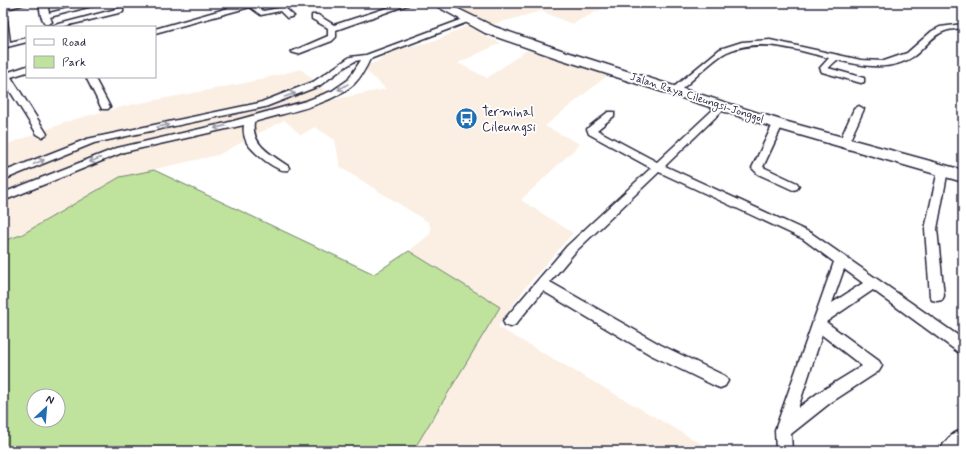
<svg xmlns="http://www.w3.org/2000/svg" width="966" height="454" viewBox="0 0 966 454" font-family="Mynerve,sans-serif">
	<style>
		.built { fill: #fbefe3 }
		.green { fill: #bfe29c; stroke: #70826c; fill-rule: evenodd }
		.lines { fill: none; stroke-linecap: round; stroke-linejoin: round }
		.street-casing { stroke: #22223b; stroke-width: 3 }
		.primary-casing { stroke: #22223b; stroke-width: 3 }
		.street { fill: #fff; fill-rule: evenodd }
		.primary { fill: #fff; fill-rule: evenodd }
		.oneway { stroke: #9c9ca7 }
		.labels { text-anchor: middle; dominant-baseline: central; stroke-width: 3.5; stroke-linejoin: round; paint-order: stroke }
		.far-street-label { font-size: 11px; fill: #22223b; stroke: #fff }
		.poi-label { font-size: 13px; fill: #22223b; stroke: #fff; text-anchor: start }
	</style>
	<rect width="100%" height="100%" fill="#fff"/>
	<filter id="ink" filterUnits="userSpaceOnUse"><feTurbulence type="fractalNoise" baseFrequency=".025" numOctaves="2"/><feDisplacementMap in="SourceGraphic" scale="8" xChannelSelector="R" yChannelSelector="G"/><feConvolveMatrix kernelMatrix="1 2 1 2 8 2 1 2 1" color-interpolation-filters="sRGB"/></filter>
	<g filter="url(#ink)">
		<path class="built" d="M443 3H614L572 24 541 11 491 25 479 33 501 43 458 63 487 78 527 50 608 75 545 126 580 144 521 200 573 233 525 288 498 327 714 451H413L500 307 409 251 430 234 431 228 428 222 340 167 335 140 315 127 301 135 284 120 218 155 120 177 21 235 3 241V146L75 119 125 106 250 82 301 69 335 99 386 89 363 68 380 60 386 53 440 39 477 21Z"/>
		<path class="green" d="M154 170 374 274 409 251 500 307 413 451H3V241L21 235 120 177ZM34 396H58V420H34Z"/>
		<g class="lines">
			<defs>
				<path id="street" d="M16 3H29L3 10V6Z
					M39 3H47L49 13 90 3H103L50 17 52 22 48 24H45L41 16Z
					M246 3H262L257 5 263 11 284 7 294 16 287 18 280 11 261 15 250 7 155 33V29Z
					M402 3H413L336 30V37L332 41 298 54 291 52 328 36V28L312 19V15H318L334 25Z
					M120 8H123V12L61 27H48Z
					M3 18 7 20 10 42 27 38V42L3 48Z
					M466 18 473 20 370 59C366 68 361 77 354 84 327 107 286 112 254 122 251 145 271 154 288 166L289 168 288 170C277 173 253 152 247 143 244 137 243 131 244 125L124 152 3 201V193L117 148 226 123 306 101 332 91 348 80 361 60 355 61 345 67 319 86 265 107 94 143 3 180V172L87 139 259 103 313 82 350 57 366 55Z
					M963 24V28C957 29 950 29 945 31 932 35 924 49 914 56 891 72 862 66 837 60L828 68 864 78V82L861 83 822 72 820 68 829 58C796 50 760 37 727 52 714 58 690 83 677 93H671L669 91 720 49 742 42 770 40 861 60 884 61 907 53 932 31 940 27Z
					M27 66V72L11 77 47 134 42 137 37 134 3 80V74Z
					M86 77H94L110 107 108 109H102Z
					M722 103 727 106 725 108 665 166 811 233 963 339V353L958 352 873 290 826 322 879 361 882 366 879 371 830 403 791 434 792 451H776L775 430 834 262 803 239 659 172 575 252 550 282 661 345 725 376 728 381 725 386 720 388 715 386 651 355 543 291 515 325 510 327 505 325 503 321 567 246 651 168 589 134 587 129 589 127 608 112H614V116L597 130 657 162 719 104ZM844 269 863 283 832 303ZM822 335 862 366 818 393 798 408Z
					M859 106 864 109 849 142 848 144H840L839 142 854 109Z
					M778 121 783 124 763 167 797 183 799 186 797 189 793 190 758 174 752 168 773 124Z
					M943 167 948 170 937 229 944 296 942 300 937 301 932 300 930 296 925 229 938 170Z
					M963 429V448L960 451H940C944 441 953 433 963 429Z"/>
				<path id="primary" d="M431 3H446L495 27 567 52 784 121 963 170V182L772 127 557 58 485 33Z"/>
			</defs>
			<use href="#street" class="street-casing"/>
			<use href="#primary" class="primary-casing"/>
			<use href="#street" class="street"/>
			<use href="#primary" class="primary"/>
		</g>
		<defs><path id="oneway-shaft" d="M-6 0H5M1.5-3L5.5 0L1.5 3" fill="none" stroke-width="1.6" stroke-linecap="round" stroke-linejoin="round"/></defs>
		<g class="oneway">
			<use href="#oneway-shaft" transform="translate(343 87) rotate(148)"/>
			<use href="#oneway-shaft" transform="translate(290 95) rotate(-19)"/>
			<use href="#oneway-shaft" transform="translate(163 126) rotate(-11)"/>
			<use href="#oneway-shaft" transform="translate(220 127) rotate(167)"/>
			<use href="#oneway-shaft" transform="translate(95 160) rotate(159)"/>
			<use href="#oneway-shaft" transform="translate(39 162) rotate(-23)"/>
		</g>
	</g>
	<defs>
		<symbol id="bus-disc" viewBox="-11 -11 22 22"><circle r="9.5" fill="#1f6fb2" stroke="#fff"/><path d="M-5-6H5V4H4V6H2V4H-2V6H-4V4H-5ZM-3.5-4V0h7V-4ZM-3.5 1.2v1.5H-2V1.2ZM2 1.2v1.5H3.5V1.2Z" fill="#fff"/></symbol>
	</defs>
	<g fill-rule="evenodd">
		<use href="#bus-disc" x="454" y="106" width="25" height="25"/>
	</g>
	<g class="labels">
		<g class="far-street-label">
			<text transform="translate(697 98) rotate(18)">Jalan Raya Cileungsi-Jonggol</text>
		</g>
		<g class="poi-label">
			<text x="482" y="112">Terminal<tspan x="482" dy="15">Cileungsi</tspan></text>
		</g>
	</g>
	<rect width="966" height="454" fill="none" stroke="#fff" stroke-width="16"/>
	<rect x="8" y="8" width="950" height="438" fill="none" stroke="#22223b" stroke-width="1.5" filter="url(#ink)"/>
	<rect x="26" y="26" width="130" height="52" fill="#ffffff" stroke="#a7a7b1"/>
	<rect x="34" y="39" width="20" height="6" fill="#ffffff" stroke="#a7a7b1"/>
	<text x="62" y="46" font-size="12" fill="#22223b">Road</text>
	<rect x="34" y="56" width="20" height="12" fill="#bfe29c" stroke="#a7a7b1"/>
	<text x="62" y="66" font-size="12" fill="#22223b">Park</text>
	<g transform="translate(46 408) rotate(26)"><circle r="19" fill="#ffffff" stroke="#a7a7b1"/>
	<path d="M0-3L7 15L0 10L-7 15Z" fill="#1f6fb2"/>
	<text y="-6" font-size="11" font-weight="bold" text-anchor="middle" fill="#22223b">N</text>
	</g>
</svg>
